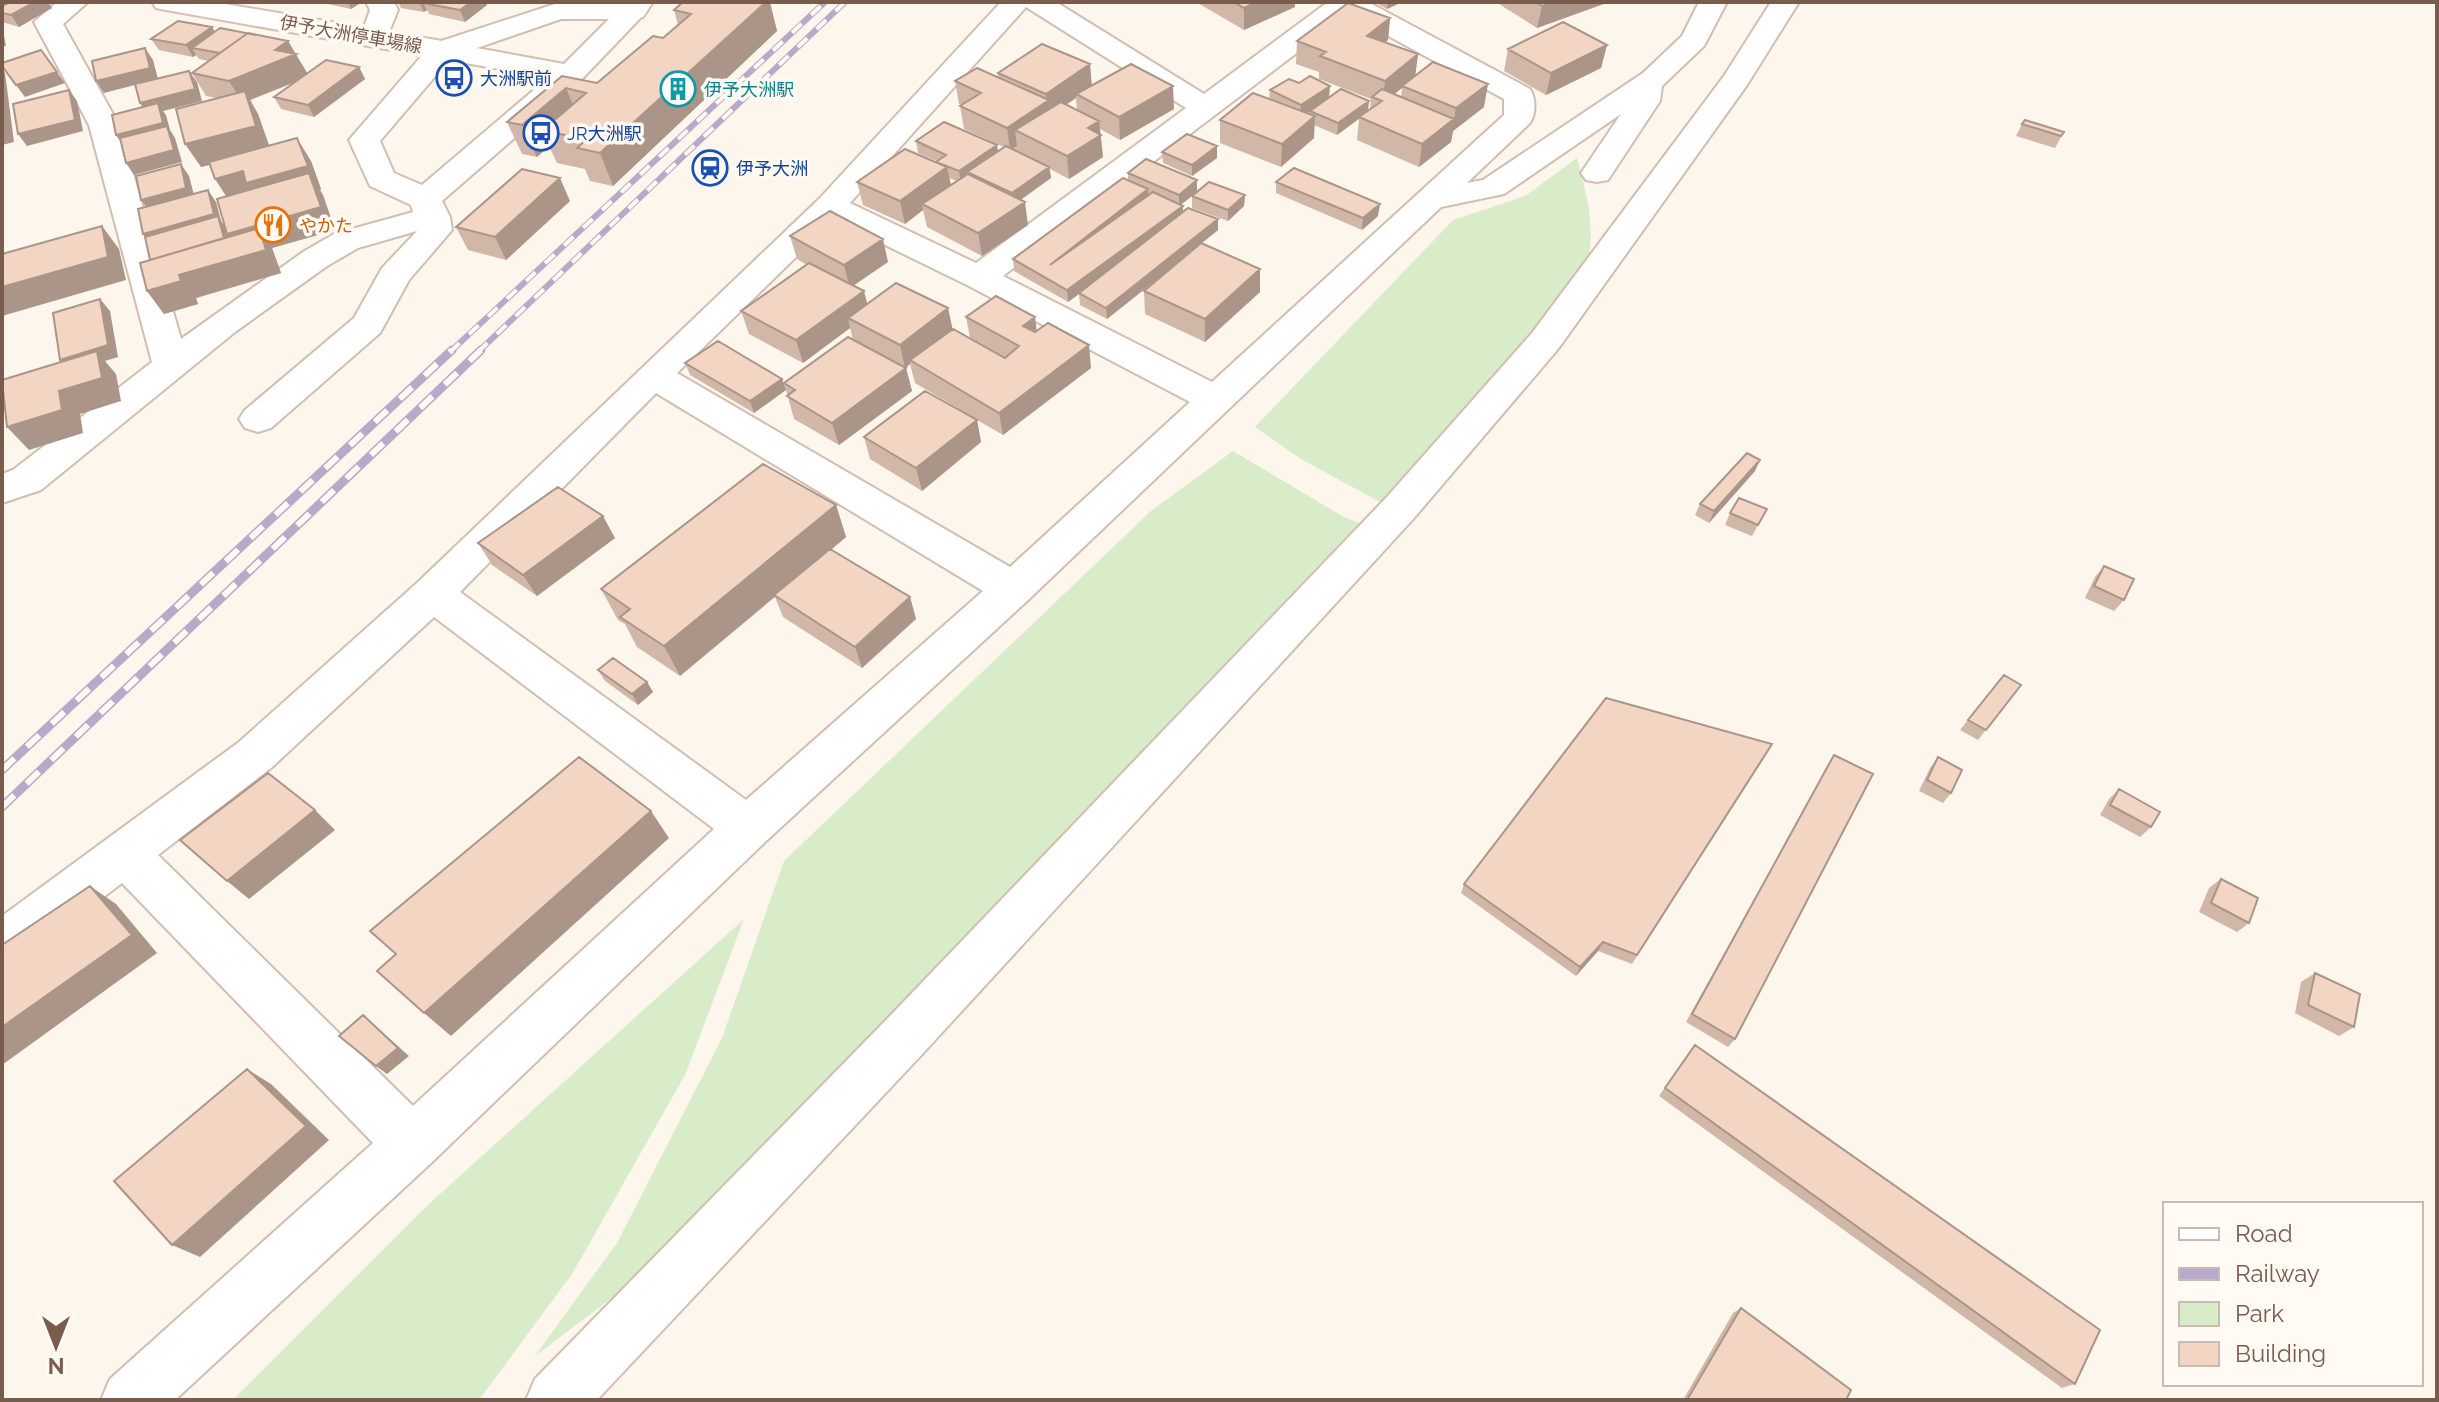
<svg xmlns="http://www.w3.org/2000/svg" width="2439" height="1402" viewBox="0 0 2439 1402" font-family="Raleway,'Noto Sans JP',sans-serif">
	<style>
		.green { fill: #d8ecc9 }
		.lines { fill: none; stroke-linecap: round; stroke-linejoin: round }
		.lane-casing { stroke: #d1beb0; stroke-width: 4 }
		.street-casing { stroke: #d1beb0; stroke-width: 4 }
		.secondary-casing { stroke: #d6c0b0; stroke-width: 4 }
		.lane { fill: #fff; fill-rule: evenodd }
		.street { fill: #fff; fill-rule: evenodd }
		.secondary { fill: #fff; fill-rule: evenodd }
		.rail-far1-casing { stroke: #b9a8c9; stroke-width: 6 }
		.rail-casing { stroke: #b9a8c9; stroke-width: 9 }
		.rail-far1 { stroke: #fffaf3; stroke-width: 4; stroke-dasharray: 13; stroke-linecap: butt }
		.rail { stroke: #fffaf3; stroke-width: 6; stroke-dasharray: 17; stroke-linecap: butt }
		.wall { fill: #d1b7a8; fill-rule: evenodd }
		.shaded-wall { fill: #aa9588 }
		.building { fill: #f3d5c3; stroke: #aa9588; stroke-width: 2 }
		.labels { text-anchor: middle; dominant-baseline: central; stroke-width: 7; stroke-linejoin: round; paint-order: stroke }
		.far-street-label { font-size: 18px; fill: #7a5c4d; stroke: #fffaf3 }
		.far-transit-label { font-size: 18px; fill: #164399; stroke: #fffaf3; text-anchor: start }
		.far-culture-label { font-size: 18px; fill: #0d838f; stroke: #fffaf3; text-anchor: start }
		.far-food-label { font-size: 18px; fill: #c56008; stroke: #fffaf3; text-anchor: start }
	</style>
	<rect width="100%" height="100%" fill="#fdf6ec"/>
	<path class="green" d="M1577 158C1585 190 1596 224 1588 258L1521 350 1380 502 1301 459 1255 427 1453 220 1525 196Z
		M1233 451 1342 516 1359 523 643 1274 534 1357 617 1243 722 1038 784 861 1151 511Z
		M744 919 685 1075 572 1274 479 1400H233L431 1202Z"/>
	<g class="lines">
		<defs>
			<path id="lane" d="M2 2H15L2 10Z"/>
			<path id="street" d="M57 2H88L63 24 119 125 181 339 303 252 334 234 413 212 411 205 370 186 349 140 432 44 558 3H633L643 5 647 11 581 80 442 201 450 217 452 230 409 280 380 333 271 428 258 432 245 428 239 419 245 410 354 318 382 268 417 231 358 248 327 266 235 332 41 490 2 503V474L13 470 152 362 89 125 34 22ZM561 19H609L564 64 477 48ZM449 60 548 78 422 185 394 173 380 141Z
				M366 2H394L398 10 384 44 374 47 364 44 360 38 370 10Z
				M1001 2H1056L1204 94 1328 2H1368L1530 89C1536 98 1536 114 1530 123L1467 183 1483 180 1643 73 1682 36 1699 2H1727L1704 46 1662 86 1660 101 1608 180 1597 182 1586 180 1581 173 1621 114 1504 194 1441 207 1028 600 765 842 431 1163 175 1400H101L110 1379 373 1143 122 883 20 961 2 968V916L239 742 417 583 819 199ZM1026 7 1186 108 976 263 850 203ZM1348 14 1504 99V115L1212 382 1003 276ZM834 220 967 285 1190 402 1010 567 677 373ZM656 393 983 591 746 800 460 592ZM434 617 714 829 413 1106 158 855 271 768Z
				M1771 2H1799L1747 85 1558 349 1414 518 926 1050 597 1400H526L535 1379 890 1016 1386 498 1532 333 1724 76Z"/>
			<path id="secondary" d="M152 2H214L442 41 452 44 456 50 452 56 442 59 166 10 156 8Z
				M625 2H653L643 17 633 19 623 17 619 11Z"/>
		</defs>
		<use href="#lane" class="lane-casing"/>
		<use href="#street" class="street-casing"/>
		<use href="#secondary" class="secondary-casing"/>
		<use href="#lane" class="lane"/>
		<use href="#street" class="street"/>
		<use href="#secondary" class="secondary"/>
		<defs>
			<path id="rail-far1" d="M450 352 825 2
				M478 352 845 2"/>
			<path id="rail" d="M2 770 452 350
				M2 807 481 350"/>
		</defs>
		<use href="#rail-far1" class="rail-far1-casing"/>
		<use href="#rail" class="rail-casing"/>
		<use href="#rail-far1" class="rail-far1"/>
		<use href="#rail" class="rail"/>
	</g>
	<path class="wall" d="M318 2H362L351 9Z
		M398 2H486L487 5 465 22 429 14 427 10 424 12 401 8Z
		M1196 2H1295V7L1244 30Z
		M1374 2H1402L1387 9Z
		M1500 2H1609L1537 28 1499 4Z
		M769 3 777 31 613 186 590 181 585 169 557 163 549 146 537 157 522 154 507 122 562 76 597 83 663 38 678 25 674 10Z
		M2 6 52 8 19 27 2 22Z
		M1390 18 1388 40 1385 43 1418 54 1415 76 1484 107 1453 131 1451 142 1419 167 1357 140 1359 119 1337 135 1314 125V138L1281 167 1220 143V120L1269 99 1270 90 1329 98 1368 111 1370 109 1371 99 1319 79V72L1296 64 1297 41ZM1402 88 1401 97 1394 94Z
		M212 27 214 32 288 41 307 74 359 67 365 79 314 117 281 109 274 97 296 82 250 100 258 114 269 146 311 161 321 189 320 190 323 195 335 230 272 248 281 273 196 298 198 304 164 314 147 291 150 260 145 236 143 234 147 207 189 176 193 194 216 202 221 221 224 225 226 196 210 165 201 167 217 98 206 96 192 73 209 61 199 59 196 55 193 57 159 50 151 39Z
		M1607 45 1601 68 1546 95 1504 71 1508 49Z
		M1090 64 1091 86 1174 109 1120 140 1100 129 1103 157 1069 179 1050 169 1051 178 1021 200 1028 225 982 256 927 227 923 210 905 224 863 205 857 182 936 162 937 161 918 153 916 141 998 152 1004 147 964 129 960 106 962 105 959 104 955 81 998 77V73ZM1076 98 1077 111 1066 105ZM949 178 957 181 951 186Z
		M2022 124 2064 132 2055 148 2016 136Z
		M1217 146V158L1192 176 1163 163 1162 152Z
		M1128 173 1197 192 1181 205 1183 206V212L1218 219V230L1202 243 1260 292 1205 342 1145 314 1144 291 1173 267 1107 319 1080 305 1079 294 1068 302 1014 271 1013 259 1128 180Z
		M1276 182 1378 216 1362 230 1276 193Z
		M1245 195 1244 206 1228 221 1192 208V196Z
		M570 201 506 260 468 250 456 227Z
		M790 236 888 262 853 285 867 304 948 308 952 329 970 338 966 317 1037 331 1091 368 1003 435 977 420 981 442 922 491 870 459 864 437 976 419 915 383 910 364 906 368 912 391 839 445 794 419 784 383 853 339 850 328 803 363 749 334 741 311 807 265 797 259Z
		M685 363 782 379 786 390 754 413 690 375Z
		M1755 471 1709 523 1695 515 1700 504Z
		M836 505 846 537 831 550 910 597 916 619 862 668 783 617 775 597 680 676 637 647 625 624 618 620 601 589Z
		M1767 509 1752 536 1725 525 1730 513Z
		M615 538 537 596 492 565 478 543Z
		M2104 566 2124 600 2114 611 2085 598 2095 577Z
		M598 670 647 682 653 692 638 705 605 681Z
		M2004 675 2021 685 1978 740 1960 730Z
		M1766 755 1632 964 1598 951 1576 976 1461 893 1464 884Z
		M1834 755 1735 1039 1728 1047 1686 1022Z
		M1938 757 1951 793 1943 803 1919 791 1930 768Z
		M2119 789 2151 827 2140 837 2100 815 2109 799Z
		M2221 879 2249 923 2237 932 2199 912 2209 888Z
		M2315 973 2354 1027 2339 1036 2295 1013 2301 982Z
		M1695 1045 2075 1384 2062 1388 1659 1096Z
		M1741 1308 1846 1400H1683L1733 1313Z"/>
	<path class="shaded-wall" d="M35 2H48L52 8 19 27 11 15Z
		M348 2H362L351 9Z
		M419 2H438L423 3 427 10 424 12Z
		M471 2H486L487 5 465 22 460 10Z
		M754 2H770L777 31 613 186 600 153Z
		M1257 2H1295V7L1244 30V8Z
		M1388 2H1402L1387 9Z
		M1553 2H1609L1537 28 1542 6Z
		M1390 18 1388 40 1365 58 1367 36Z
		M2 25 6 46 2 47Z
		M212 27 219 39 192 48 196 55 193 57 186 45Z
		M288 41 309 76 250 100 258 114 270 148 201 167 185 144 243 103 229 81Z
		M1607 45 1601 68 1546 95 1551 73Z
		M145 48 153 60 158 79 104 93 96 81Z
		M1418 54 1415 77 1402 86V88L1383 103 1385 81Z
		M1090 64 1092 87 1076 94V98L1051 115 1015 130 1017 146 1010 150 1007 128 1047 102 1046 94Z
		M359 67 365 79 314 117 308 105Z
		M2 69 5 73 14 142 2 145Z
		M189 71 197 82 202 101 163 111 166 115 170 130 175 138 182 162 134 175 126 163 124 147 116 135 148 115 140 103Z
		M57 72 65 83 25 97 16 85Z
		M1488 84 1484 107 1453 131 1451 142 1419 167 1422 144 1454 119 1456 108Z
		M1173 86 1174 109 1120 140 1119 117Z
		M1330 86 1329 98 1300 117 1301 105Z
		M566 88 579 120 543 130 549 146 537 157 522 125Z
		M69 90 77 101 83 131 27 146 18 134Z
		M1369 101 1368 112 1337 135 1338 123Z
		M1315 116 1314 138 1281 167 1282 144Z
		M1099 121 1103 157 1069 179 1067 156 1088 128Z
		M297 138 311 161 321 189 320 190 323 195 335 230 272 248 281 273 196 298 198 304 164 314 147 291 179 275 242 257 228 236 233 252 152 246 143 234 208 190 216 202 221 221 226 228 230 202 215 179Z
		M997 145 999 156 967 172 968 178 961 183 959 171Z
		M1217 146V158L1192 176V165Z
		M181 164 189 176 195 199 150 212 141 200Z
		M947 167 952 190 922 204 923 210 905 224 900 201Z
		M1049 167 1051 178 1013 205 1012 193Z
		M560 178 570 201 506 260 495 237Z
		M1197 180V192L1179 206V195Z
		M1148 189 1149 201 1050 265Z
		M1245 195 1244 206 1228 221V210Z
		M1025 202 1028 225 982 256 978 233Z
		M1380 204 1378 216 1362 230 1363 218Z
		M1183 206V218L1068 302 1067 290Z
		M1218 219V230L1107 319 1106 308Z
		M102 226 119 249 126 280 2 316V287Z
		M883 239 888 262 850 288 844 265Z
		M1260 269V292L1205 342V319Z
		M864 291 870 314 848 318 850 328 803 363 796 340Z
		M100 299 110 311 118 357 105 361 116 374 121 401 80 414 83 433 29 450 7 427 59 391 70 372 60 360Z
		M948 308 953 331 910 360V364L905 368 900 345Z
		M1035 317 1038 340 1023 326Z
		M1089 345 1091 368 1003 435 999 413Z
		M906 368 912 391 839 445 832 423Z
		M782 379 786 390 754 413 750 401Z
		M977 420 981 442 922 491 916 468Z
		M1760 460 1755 471 1709 523 1714 511Z
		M836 505 846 537 680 676 664 646Z
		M603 516 615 538 537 596 523 575Z
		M910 597 916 619 862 668 855 647Z
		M647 682 653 692 638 705 632 694Z
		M315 810 335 830 249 899 227 881Z
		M651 811 669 838 451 1036 424 1013Z
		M90 886 116 904 157 953 2 1065V1027Z
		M1603 942 1598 951 1576 976 1580 967Z
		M363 1015 409 1056 387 1074 376 1066Z
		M247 1069 271 1084 329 1140 200 1257 172 1245Z"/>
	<path class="building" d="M10 2H35L11 15 2 13V6Z
		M424 2H471L460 10 423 3Z
		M683 2H766L600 153 577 148 586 140 543 130 586 93 566 88 522 125 507 122 562 76 597 83 653 36 663 38 691 14 674 10Z
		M1234 2H1257L1244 8Z
		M1535 2H1553L1542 6Z
		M1348 3 1390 18 1367 36 1418 54 1385 81 1320 56 1326 52 1297 41Z
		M178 21 212 27 186 45 151 39Z
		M1563 22 1607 45 1551 73 1508 49Z
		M220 28 256 35 248 33 220 53 192 48Z
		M248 33 288 41 275 50 296 54 229 81 192 73Z
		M1042 44 1090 64 1046 94 998 73Z
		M145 48 150 68 96 81 92 61Z
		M41 50 57 72 16 85 2 66V63Z
		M326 60 359 67 308 105 274 97Z
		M1433 62 1488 84 1456 108 1402 86Z
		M1131 64 1173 86 1119 117 1076 94Z
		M977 68 1049 100 1007 128 960 106 981 93 955 81Z
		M189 71 195 89 140 103 135 84Z
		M1310 76 1330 86 1301 105 1270 90 1289 79 1299 83Z
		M1341 89 1369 101 1338 123 1310 111Z
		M1382 89 1454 119 1422 144 1359 117 1382 101 1372 97Z
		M69 90 75 120 18 134 13 104Z
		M245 91 256 126 185 144 176 109Z
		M1253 93 1315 116 1282 144 1220 120Z
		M1061 102 1099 121 1088 128 1101 135 1067 156 1015 130Z
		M158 103 163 123 116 135 112 115Z
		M2 106 5 130 2 131Z
		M2025 120 2064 132 2061 136 2022 124Z
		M944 122 997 145 959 171 936 162 946 155 916 141Z
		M167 126 174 150 126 163 120 138Z
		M1187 134 1217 146 1192 165 1162 152Z
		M297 138 308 166 246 183 243 171 215 179 209 162Z
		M1006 146 1049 167 1012 193 967 172Z
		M905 149 947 167 900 201 857 182Z
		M1146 159 1197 180 1179 195 1128 173Z
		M181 164 186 188 141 200 136 176Z
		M1294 168 1380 204 1363 218 1276 182Z
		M522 169 560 178 495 237 456 227Z
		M309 173 321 207 227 234 217 199Z
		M968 174 1025 202 978 233 922 204Z
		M1123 178 1148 189 1050 265 1153 192 1183 206 1067 290 1013 259Z
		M1209 182 1245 195 1228 210 1192 196Z
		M208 190 214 214 143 234 138 209Z
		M1188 208 1218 219 1106 308 1079 293Z
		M830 211 883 239 844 265 790 236Z
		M218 216 224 238 150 260 145 237Z
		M102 226 108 257 2 287V254Z
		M259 228 266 250 179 275 181 281 147 291 140 263Z
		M1201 243 1260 269 1205 319 1144 291Z
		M809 263 864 291 796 340 741 311Z
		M896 283 948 308 900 345 848 318Z
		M996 296 1035 317 1023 326 1035 332 1048 323 1089 345 999 413 910 360 953 329 1005 358 1019 346 966 317Z
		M100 299 108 345 60 360 53 313Z
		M848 337 906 368 832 423 787 396 795 390 784 383Z
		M718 341 782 379 750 401 685 363Z
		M97 351 102 378 59 391 62 410 7 427 2 380Z
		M925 391 977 420 916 468 864 437Z
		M1747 453 1760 460 1714 511 1700 504Z
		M763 464 836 505 664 646 620 617 630 609 601 589Z
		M558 487 603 516 523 575 478 543Z
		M1739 498 1767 509 1758 525 1730 513Z
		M830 549 910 597 855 647 774 595Z
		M2104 566 2134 579 2124 600 2094 586Z
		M613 658 647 682 632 694 598 670Z
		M2004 675 2021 685 1986 730 1968 720Z
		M1606 698 1772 744 1637 955 1603 942 1580 967 1464 884Z
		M1834 755 1873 774 1735 1039 1692 1014Z
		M579 757 651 811 424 1013 377 971 396 954 370 931Z
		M1938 757 1962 770 1951 793 1927 780Z
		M268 773 315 810 227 881 180 840Z
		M2119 789 2160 812 2151 827 2110 805Z
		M2221 879 2258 898 2249 923 2211 903Z
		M90 886 132 935 2 1027V945Z
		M2315 973 2360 994 2354 1027 2308 1005Z
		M363 1015 398 1048 376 1066 339 1036Z
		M1695 1045 2100 1330 2075 1384 1665 1088Z
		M247 1069 306 1126 172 1245 114 1181Z
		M1741 1308 1851 1390 1846 1400H1687Z"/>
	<defs>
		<symbol id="bus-ring" viewBox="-11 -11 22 22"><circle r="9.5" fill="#fffaf3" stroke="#1a4fb4" stroke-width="1.5"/><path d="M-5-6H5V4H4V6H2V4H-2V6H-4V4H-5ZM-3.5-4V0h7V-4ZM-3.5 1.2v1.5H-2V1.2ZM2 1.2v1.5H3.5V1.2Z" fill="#1a4fb4"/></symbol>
		<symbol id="building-ring" viewBox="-11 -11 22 22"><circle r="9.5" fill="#fffaf3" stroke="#0f9aa8" stroke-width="1.5"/><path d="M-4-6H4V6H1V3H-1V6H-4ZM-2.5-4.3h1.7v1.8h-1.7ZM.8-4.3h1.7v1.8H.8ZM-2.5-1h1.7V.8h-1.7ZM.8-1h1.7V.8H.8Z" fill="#0f9aa8"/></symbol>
		<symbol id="station-ring" viewBox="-11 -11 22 22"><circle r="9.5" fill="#fffaf3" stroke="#1a4fb4" stroke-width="1.5"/><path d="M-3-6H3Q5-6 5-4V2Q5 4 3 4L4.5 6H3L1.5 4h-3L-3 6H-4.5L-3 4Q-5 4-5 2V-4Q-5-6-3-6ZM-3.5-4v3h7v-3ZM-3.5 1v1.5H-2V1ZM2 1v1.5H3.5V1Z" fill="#1a4fb4"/></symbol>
		<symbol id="restaurant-ring" viewBox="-11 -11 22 22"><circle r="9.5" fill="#fffaf3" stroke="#e8710a" stroke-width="1.5"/><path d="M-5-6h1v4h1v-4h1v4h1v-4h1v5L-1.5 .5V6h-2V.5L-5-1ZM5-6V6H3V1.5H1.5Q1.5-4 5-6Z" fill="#e8710a"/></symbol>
	</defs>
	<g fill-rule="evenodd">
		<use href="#bus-ring" x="434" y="58" width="40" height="40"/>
		<use href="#building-ring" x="658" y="69" width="40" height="40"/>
		<use href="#bus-ring" x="521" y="113" width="40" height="40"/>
		<use href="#station-ring" x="690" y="148" width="40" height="40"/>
		<use href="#restaurant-ring" x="253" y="205" width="40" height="40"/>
	</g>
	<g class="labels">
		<g class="far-street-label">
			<text transform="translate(351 34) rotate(10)">伊予大洲停車場線</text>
		</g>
		<g class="far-transit-label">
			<text x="480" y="78">大洲駅前</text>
			<text x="567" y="133">JR大洲駅</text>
			<text x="736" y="168">伊予大洲</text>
		</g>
		<g class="far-culture-label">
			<text x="704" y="89">伊予大洲駅</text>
		</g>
		<g class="far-food-label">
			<text x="299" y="225">やかた</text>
		</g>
	</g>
	<rect width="2439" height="1402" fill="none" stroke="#7a5c4d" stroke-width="8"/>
	<rect x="2163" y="1202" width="260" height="184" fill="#fffaf3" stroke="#cabbb1" stroke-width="2"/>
	<rect x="2179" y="1228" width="40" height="12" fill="#ffffff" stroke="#cabbb1" stroke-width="2"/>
	<text x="2235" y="1242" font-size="24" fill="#7a5c4d">Road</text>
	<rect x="2179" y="1268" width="40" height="12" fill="#b9a8c9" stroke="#cabbb1" stroke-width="2"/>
	<text x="2235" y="1282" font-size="24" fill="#7a5c4d">Railway</text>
	<rect x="2179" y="1302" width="40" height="24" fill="#d8ecc9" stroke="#cabbb1" stroke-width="2"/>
	<text x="2235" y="1322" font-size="24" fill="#7a5c4d">Park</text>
	<rect x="2179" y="1342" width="40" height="24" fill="#f3d5c3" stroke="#cabbb1" stroke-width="2"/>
	<text x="2235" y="1362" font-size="24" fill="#7a5c4d">Building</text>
	<g transform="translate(56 1346) rotate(180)" stroke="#fffaf3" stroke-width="6" paint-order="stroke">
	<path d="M0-6L14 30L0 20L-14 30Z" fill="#7a5c4d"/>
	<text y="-12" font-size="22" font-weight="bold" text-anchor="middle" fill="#7a5c4d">N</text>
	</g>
</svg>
